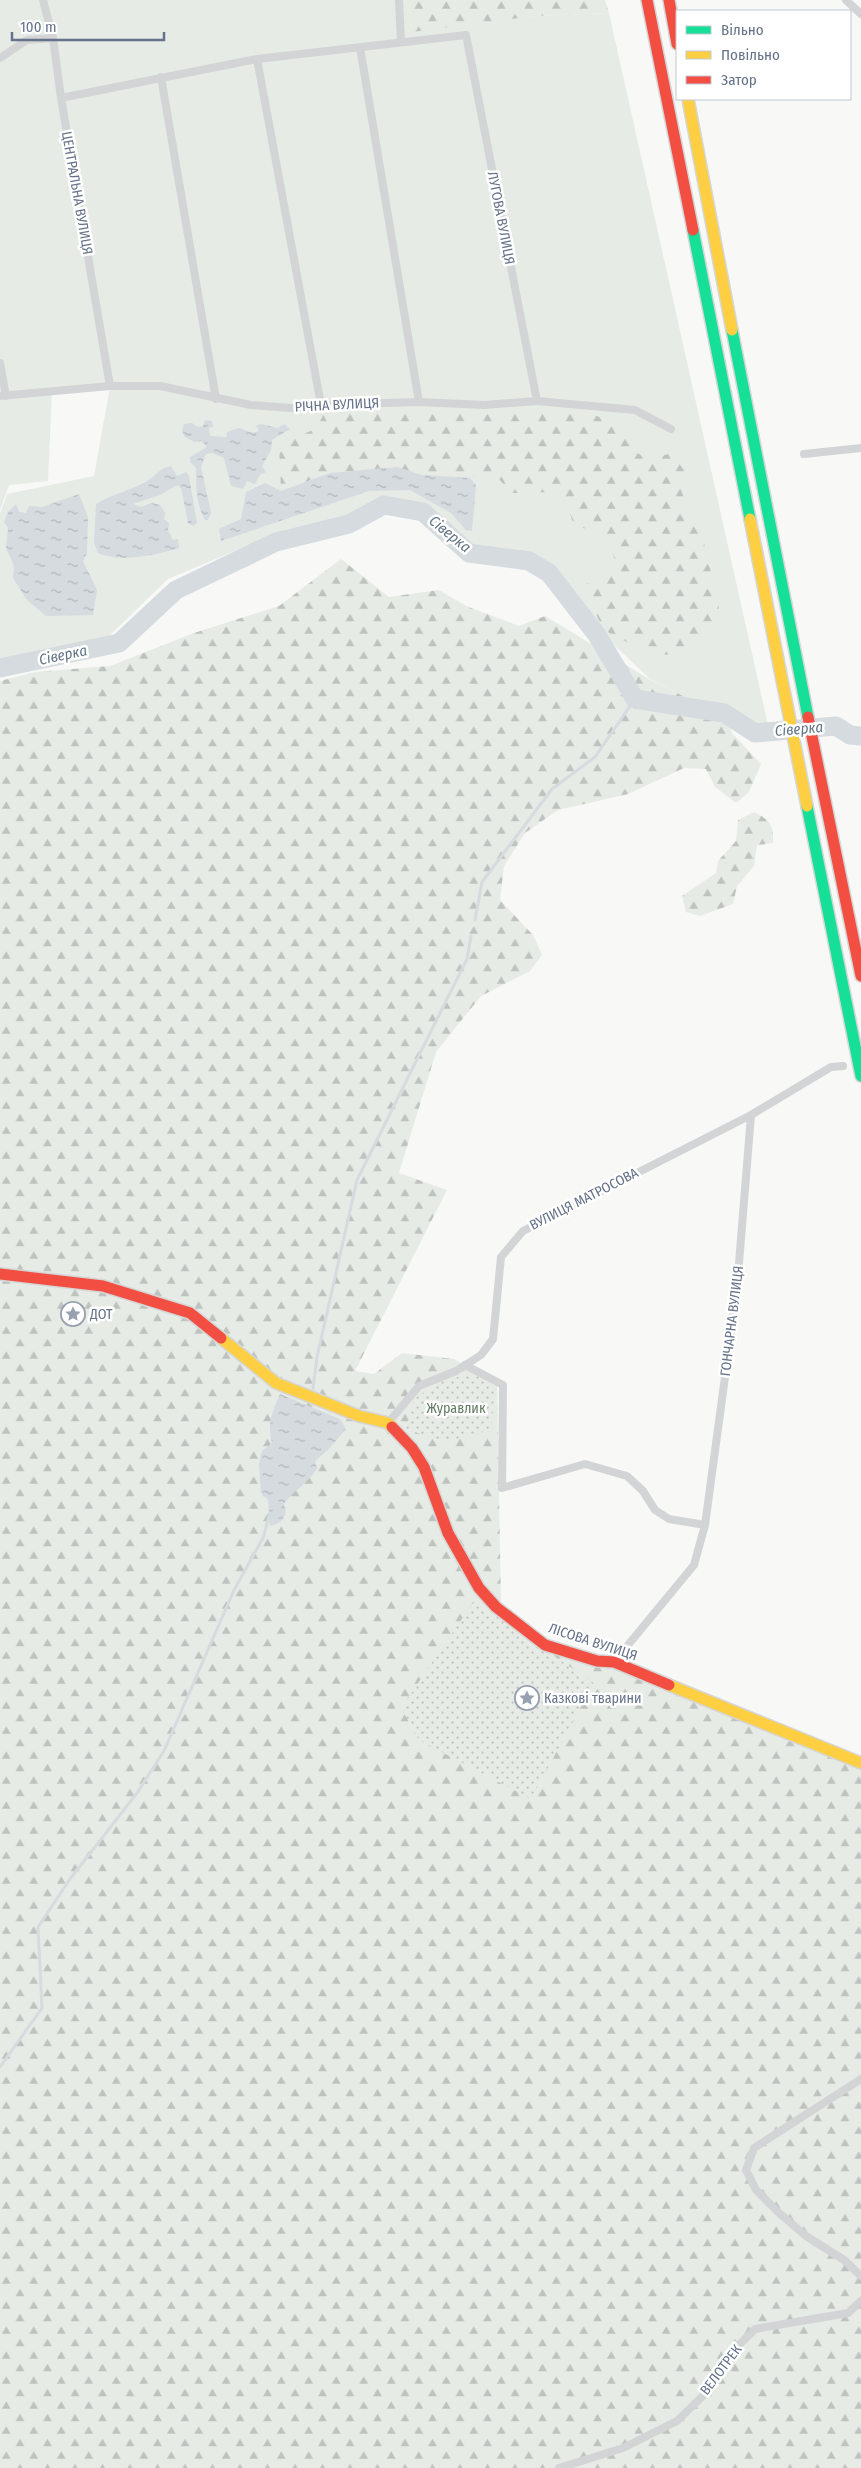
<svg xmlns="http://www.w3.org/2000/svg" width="861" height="2468" viewBox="0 0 861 2468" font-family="'Fira Sans Condensed',sans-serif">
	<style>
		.green { fill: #e6ebe5 }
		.forest { fill: url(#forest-firs) }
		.park { fill: url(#park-dots) }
		.water { fill: url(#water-ripples) }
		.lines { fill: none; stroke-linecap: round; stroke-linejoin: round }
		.stream { stroke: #d5dbdf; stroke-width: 3 }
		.river { stroke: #d5dbdf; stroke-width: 19 }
		.fast-casing { stroke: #d4d6d7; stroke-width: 14 }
		.slow-casing { stroke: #d4d6d7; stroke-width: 14 }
		.jam-casing { stroke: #d4d6d7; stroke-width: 14 }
		.street { stroke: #d3d4d5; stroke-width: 8 }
		.fast { stroke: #16e098; stroke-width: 11 }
		.slow { stroke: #ffcf43; stroke-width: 11 }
		.jam { stroke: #f24e42; stroke-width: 11 }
		.labels { text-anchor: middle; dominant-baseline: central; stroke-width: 5; stroke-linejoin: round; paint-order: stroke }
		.street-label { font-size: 14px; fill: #657289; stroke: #fff }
		.poi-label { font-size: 14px; fill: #657289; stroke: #fff; text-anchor: start }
		.park-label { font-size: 14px; fill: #617a61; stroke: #fff }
		.water-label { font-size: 15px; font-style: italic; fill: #617484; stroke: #fff }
	</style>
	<defs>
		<pattern id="forest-firs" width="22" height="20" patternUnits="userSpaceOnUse" patternTransform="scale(1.25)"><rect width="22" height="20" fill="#e6ebe5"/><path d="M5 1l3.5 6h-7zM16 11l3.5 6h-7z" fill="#bec3bf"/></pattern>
		<pattern id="park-dots" width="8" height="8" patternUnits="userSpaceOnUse" patternTransform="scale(1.25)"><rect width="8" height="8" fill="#e6ebe5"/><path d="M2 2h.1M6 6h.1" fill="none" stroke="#bec3bf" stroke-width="1.8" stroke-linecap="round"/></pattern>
		<pattern id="water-ripples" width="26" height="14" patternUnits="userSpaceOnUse" patternTransform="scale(1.25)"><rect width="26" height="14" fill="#d5dbdf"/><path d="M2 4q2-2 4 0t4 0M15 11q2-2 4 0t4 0" fill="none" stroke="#b0b6bb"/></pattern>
	</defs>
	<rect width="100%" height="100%" fill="#f8f8f7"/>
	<path class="green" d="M0 0H410L412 31 535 16 609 13 768 725 755 733 650 679 612 643 560 576 532 556 473 547 424 506 386 497 334 522 287 529 168 579 108 637 0 661V514L7 494 94 476 110 387 52 392 48 481 9 485 0 510Z"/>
	<path class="forest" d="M410 0H605L609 13 535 16 412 32Z
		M587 412 624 427 636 452 650 461 670 453 687 473 682 493 702 535 719 606 713 634 671 655 647 653 604 630 582 587 616 563 606 535 574 525 562 492 511 493 493 472 470 478 422 475 397 467 330 473 281 491 279 445 317 428 324 413Z
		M341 559 389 597 439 590 466 606 519 626 545 616 649 679 725 717 732 733 761 764 749 792 736 803 715 787 706 769 684 768 628 794 558 810 525 833 504 866 500 900 533 935 542 955 530 971 481 996 436 1052 399 1173 447 1190 355 1371 374 1374 402 1353 454 1359 497 1384 501 1605 514 1625 861 1769V2468H0V681L35 672 110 666 194 633 279 606Z
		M754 812C770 820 774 825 773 843L757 845 754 866 737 886 733 904 700 916 686 912 682 896 716 873 718 861 736 841 738 820Z"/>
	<path class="park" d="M475 1374 495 1386 491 1430 456 1439 439 1440 406 1429 414 1399 442 1380Z
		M474 1601 594 1683 531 1799 419 1740 401 1708Z"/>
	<path class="water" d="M205 420 212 421 213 427 209 428 210 436 226 437 227 432 239 428C247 430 252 436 259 430L256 426 260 424 278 428 284 424 290 429 272 440 271 450 262 466 266 472 260 475 255 484 247 481 243 489 231 486 224 458 212 453 206 454 201 467 211 513 208 520H205C196 504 196 485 196 468L190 462V457L207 447 202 441 194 442 184 436 182 430 184 424 192 423 198 427 203 426Z
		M171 466 177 476 186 472 189 476 197 523 193 526 188 523 181 488 177 485 160 495 133 504 141 507 152 503 160 505 165 513 164 519 169 523 168 530 173 540 178 539 179 548C156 555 121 563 98 553L94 543 96 504C112 494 132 490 147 481 156 475 160 468 171 466Z
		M397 467 422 475 470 478 476 485 472 531 466 530 451 513 410 490 369 491 221 541 219 529 241 519 246 492 265 483 281 491 330 473Z
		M79 494 88 517 87 553 83 561 97 590 93 615 46 616 27 600 13 578 14 566 6 548 8 528 4 522 8 512 16 504 19 512 26 513 29 506 42 507Z
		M280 1394 340 1419 346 1429 328 1450 315 1461 317 1469C307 1484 291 1492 281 1508L286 1510C285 1519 280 1524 270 1526L268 1500 261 1493 259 1464 262 1451 272 1443C267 1424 272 1412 280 1394Z"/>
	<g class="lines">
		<path class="stream" d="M475 920 482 882 552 789 595 757 635 699
			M313 1388 317 1357 357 1180 467 959 471 936
			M0 2067 42 2008 38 1927 70 1879 137 1793 164 1751 234 1590 263 1538 270 1513"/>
		<path class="river" d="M0 668 119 643 176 590 276 542 349 524 384 505 423 512 469 553 529 561 549 573 597 635 635 699 724 713 755 733 836 726 850 735 861 736"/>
		<defs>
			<path id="fast" d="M693 230 750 519
				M732 330 808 717
				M807 806 861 1076"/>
			<path id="slow" d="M688 99 732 330
				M750 519 807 806
				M221 1338 276 1383 359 1416 388 1423 392 1427
				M669 1685 861 1763"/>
			<path id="jam" d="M647 0 693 230
				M669 0 677 44
				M808 717 861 976
				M0 1274 103 1286 190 1313 221 1338
				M392 1427 412 1448 424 1467 448 1533 479 1588 496 1607 545 1645 597 1661 614 1662 669 1685"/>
		</defs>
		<use href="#fast" class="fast-casing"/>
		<use href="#slow" class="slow-casing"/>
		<use href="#jam" class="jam-casing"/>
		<path class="street" d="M43 0 53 38 61 98 110 386
			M399 0 401 42
			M846 0 861 14
			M360 47 419 402
			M0 58 27 40 53 38
			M257 59 321 405
			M161 77 216 399
			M61 98 257 59 466 35 537 401
			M0 363 6 396
			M0 396 110 386H160L251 405 292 408 321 405 419 402 484 405 537 401 635 410 671 429
			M804 454 861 448
			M465 1365 503 1385 502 1488 585 1464 627 1476 643 1491 655 1510 669 1519 705 1525
			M388 1423 419 1386 456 1371 481 1355 493 1339 501 1257 523 1231 751 1115 831 1067 843 1066
			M614 1662 694 1565 705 1525 737 1288 751 1115
			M861 2079 754 2148 746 2170 756 2190 778 2212 806 2236 844 2260 861 2276
			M559 2468 623 2448 677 2421 711 2388 732 2352 755 2329 848 2313 861 2301"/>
		<use href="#fast" class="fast"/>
		<use href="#slow" class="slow"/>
		<use href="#jam" class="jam"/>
	</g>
	<defs>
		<symbol id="sight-ring" viewBox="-11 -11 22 22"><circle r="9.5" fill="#fff" stroke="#98a1b0" stroke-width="1.5"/><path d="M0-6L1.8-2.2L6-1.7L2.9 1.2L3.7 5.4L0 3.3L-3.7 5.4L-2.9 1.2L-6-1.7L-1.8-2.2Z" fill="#98a1b0"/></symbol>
	</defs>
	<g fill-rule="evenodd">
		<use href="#sight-ring" x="59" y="1300" width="28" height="28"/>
		<use href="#sight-ring" x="513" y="1684" width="28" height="28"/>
	</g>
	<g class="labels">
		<g class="street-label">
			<text transform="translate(77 193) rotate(80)">ЦЕНТРАЛЬНА ВУЛИЦЯ</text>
			<text transform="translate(501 218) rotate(79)">ЛУГОВА ВУЛИЦЯ</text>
			<text transform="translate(337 405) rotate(-3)">РІЧНА ВУЛИЦЯ</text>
			<text transform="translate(584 1199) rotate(-27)">ВУЛИЦЯ МАТРОСОВА</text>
			<text transform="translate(732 1321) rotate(-83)">ГОНЧАРНА ВУЛИЦЯ</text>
			<text transform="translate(593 1642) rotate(18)">ЛІСОВА ВУЛИЦЯ</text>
			<text transform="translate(721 2370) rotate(-53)">ВЕЛОТРЕК</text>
		</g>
		<g class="poi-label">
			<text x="90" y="1314">ДОТ</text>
			<text x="544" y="1698">Казкові тварини</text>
		</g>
		<g class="park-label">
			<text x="456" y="1408">Журавлик</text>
		</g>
		<g class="water-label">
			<text transform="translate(450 534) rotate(39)">Сіверка</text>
			<text transform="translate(63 655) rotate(-12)">Сіверка</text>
			<text transform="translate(799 729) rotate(-5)">Сіверка</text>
		</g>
	</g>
	<rect x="676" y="10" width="175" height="90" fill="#ffffff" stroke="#c1c7d0"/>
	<rect x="686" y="26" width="25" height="8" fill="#16e098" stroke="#c1c7d0"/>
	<text x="721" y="35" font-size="15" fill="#657289">Вільно</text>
	<rect x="686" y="51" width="25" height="8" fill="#ffcf43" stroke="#c1c7d0"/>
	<text x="721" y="60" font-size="15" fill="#657289">Повільно</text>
	<rect x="686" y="76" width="25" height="8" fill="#f24e42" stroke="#c1c7d0"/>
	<text x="721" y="85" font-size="15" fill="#657289">Затор</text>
	<path d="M12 32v8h152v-8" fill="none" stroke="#657289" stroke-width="2.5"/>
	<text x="20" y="32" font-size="15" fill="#657289" stroke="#ffffff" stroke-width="4" paint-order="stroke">100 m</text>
</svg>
